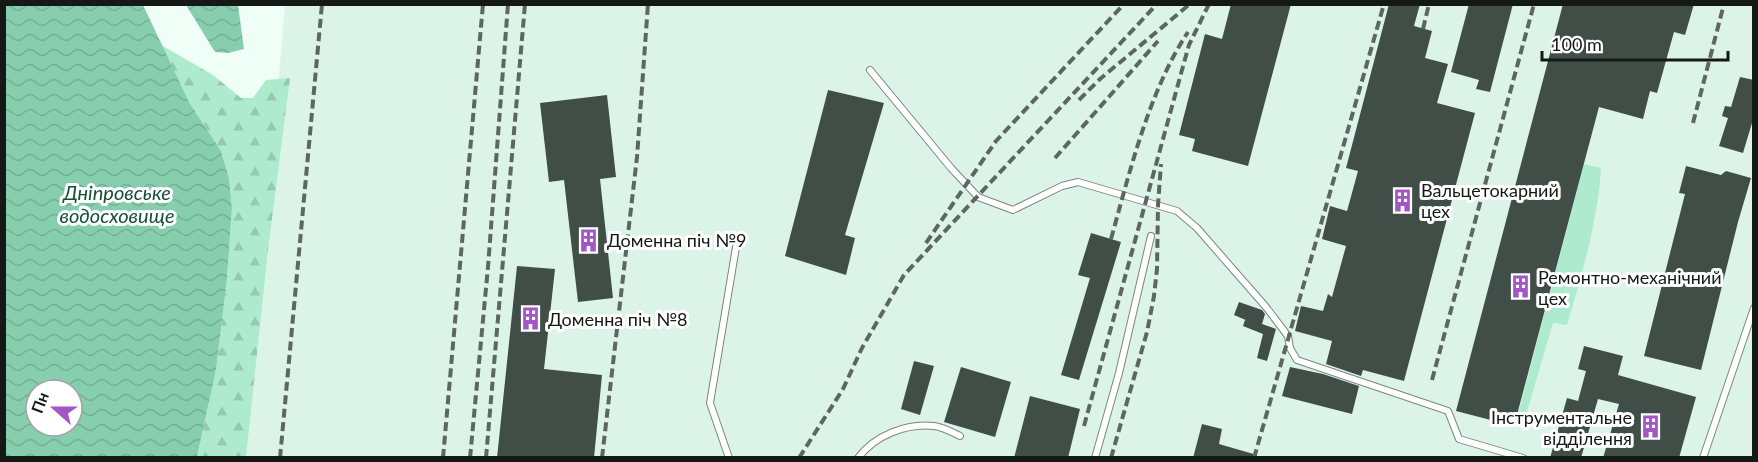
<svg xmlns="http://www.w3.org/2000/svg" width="1758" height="462" viewBox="0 0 1758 462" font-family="Lato,sans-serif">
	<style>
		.built { fill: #dcf4e8 }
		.green { fill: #aeebce }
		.forest { fill: url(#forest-firs) }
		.water { fill: url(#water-waves); fill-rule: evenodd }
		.building { fill: #414e48 }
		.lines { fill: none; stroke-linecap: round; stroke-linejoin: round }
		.service-casing { stroke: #798780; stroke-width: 8 }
		.service { stroke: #fff; stroke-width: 6 }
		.rail { stroke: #5d6661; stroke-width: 4; stroke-dasharray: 9 4.5; stroke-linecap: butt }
		.labels { text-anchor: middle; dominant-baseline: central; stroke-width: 6; stroke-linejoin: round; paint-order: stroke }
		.poi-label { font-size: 18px; fill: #141916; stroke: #fff; text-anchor: start }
		.water-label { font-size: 20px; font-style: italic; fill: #164f39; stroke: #fff }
	</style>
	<defs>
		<pattern id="forest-firs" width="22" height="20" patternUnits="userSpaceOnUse" patternTransform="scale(1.5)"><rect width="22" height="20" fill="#aeebce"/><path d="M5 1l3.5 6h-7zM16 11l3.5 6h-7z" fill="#95c9b0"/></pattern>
		<pattern id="water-waves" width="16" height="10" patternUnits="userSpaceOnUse" patternTransform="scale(1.5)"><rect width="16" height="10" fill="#87ceae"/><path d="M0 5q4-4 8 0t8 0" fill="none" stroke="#74b095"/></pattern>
	</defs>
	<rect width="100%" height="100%" fill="#effff7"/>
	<path class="built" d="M285 5H1753V457L246 458Z"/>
	<path class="green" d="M1584 164 1601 168C1598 222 1582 273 1567 325L1553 323 1523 425 1516 422Z"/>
	<path class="forest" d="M161 45 213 75 241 98H253L266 80 290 78 268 250 246 457H197L216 370 227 279 232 208 229 178 221 151 189 102Z"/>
	<path class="water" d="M4 5H143L189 102 221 151 229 178 232 208 227 279 216 370 197 457H5ZM36 390H72V426H36Z
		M186 5H238L244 49 228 53 215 52Z"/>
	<path class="building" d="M1231 4H1291L1248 166 1192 151 1195 139 1179 135 1205 34 1222 39Z
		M1389 4H1420L1414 26 1432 31 1425 58 1448 64 1437 103 1475 113 1404 381 1363 370 1361 376 1326 364 1332 341 1295 331 1301 306 1323 311 1328 294 1332 297 1346 246 1322 239 1330 206 1347 211 1358 171 1346 168Z
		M1469 4H1513L1490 92 1476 89 1479 80 1451 72Z
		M1563 4H1694L1685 35 1674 32 1657 93 1650 91 1643 119 1599 107 1514 426 1456 411Z
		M1740 77 1754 80V124L1752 123 1743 153 1719 146 1728 118 1722 116 1725 106 1731 107Z
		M828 90 884 103 845 235 855 238 846 275 785 256Z
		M607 95 616 177 600 179 613 298 578 302 564 180 549 182 540 103Z
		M1686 166 1721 175 1726 171 1751 178 1738 222 1701 370 1644 356 1685 194 1679 193Z
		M1091 233 1121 242 1079 380 1061 375 1090 278 1078 275Z
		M517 266 555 269 544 369 602 375 594 458H497Z
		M1239 302 1262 310 1265 314 1262 324 1276 329 1267 361 1257 358 1263 334 1243 326 1245 320 1248 321 1234 315Z
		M1584 346 1623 356 1618 375 1696 397 1679 458H1603L1619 404 1598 399 1581 458H1550L1567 398 1578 401 1586 371 1578 369Z
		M914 361 934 366 920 415 901 409Z
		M961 367 1011 382 995 437 944 422Z
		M1290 367 1323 374 1359 386 1352 414 1282 396Z
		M1030 396 1080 409 1068 458H1014Z
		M1202 424 1222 429 1219 444 1257 455V458H1193Z"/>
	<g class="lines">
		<defs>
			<path id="service" d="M870 70 951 168 978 197 1013 210 1062 186 1078 182 1177 211 1197 228 1266 307 1288 336 1290 348 1297 360 1448 411 1459 439 1523 458
				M729 458 710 403 736 247
				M858 458C875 435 907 423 934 426 943 427 952 432 960 436
				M1095 458 1119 373 1151 236
				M1703 458 1754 308"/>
		</defs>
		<use href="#service" class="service-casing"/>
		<use href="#service" class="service"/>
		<path class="rail" d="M1423 29 1429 4
			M1079 100 1100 79 1190 4
			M1693 123 1724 4
			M1055 158 1158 41
			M1111 239C1130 171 1149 91 1188 32
			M926 243 996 141 1124 4
			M1432 380 1534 4
			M1084 426 1182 70 1189 45 1209 4
			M280 458 322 4
			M443 458 483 4
			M470 458 488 267 508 4
			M486 458 525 4
			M602 458 637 157 648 4
			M799 458 843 389 862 348 904 275 1157 4
			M1111 458 1147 332 1154 296 1157 269 1158 205 1161 164
			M1254 458 1384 4"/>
	</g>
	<defs>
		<symbol id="building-bare" viewBox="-9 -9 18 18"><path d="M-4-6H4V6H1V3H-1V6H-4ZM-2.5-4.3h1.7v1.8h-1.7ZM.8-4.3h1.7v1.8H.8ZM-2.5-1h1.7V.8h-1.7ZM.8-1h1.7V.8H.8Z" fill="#a456c7" stroke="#fff" stroke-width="2.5" paint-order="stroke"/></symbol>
	</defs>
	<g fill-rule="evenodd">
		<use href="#building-bare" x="1386" y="184" width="33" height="33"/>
		<use href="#building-bare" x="572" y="224" width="33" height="33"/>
		<use href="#building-bare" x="1504" y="270" width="33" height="33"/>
		<use href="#building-bare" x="514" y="302" width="33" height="33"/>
		<use href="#building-bare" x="1634" y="410" width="33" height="33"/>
	</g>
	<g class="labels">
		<g class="poi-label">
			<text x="1421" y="190">Вальцетокарний<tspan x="1421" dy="21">цех</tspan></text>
			<text x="607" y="240">Доменна піч №9</text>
			<text x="1538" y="277">Ремонтно-механічний<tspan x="1538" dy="21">цех</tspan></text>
			<text x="548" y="319">Доменна піч №8</text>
			<text x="1632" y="417" text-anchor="end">Інструментальне<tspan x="1632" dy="21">відділення</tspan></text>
		</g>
		<g class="water-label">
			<text x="117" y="192">Дніпровське<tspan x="117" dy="23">водосховище</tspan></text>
		</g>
	</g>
	<rect width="1758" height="462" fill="none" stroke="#141916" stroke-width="12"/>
	<g transform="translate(54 408) rotate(291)"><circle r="28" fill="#ffffff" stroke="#a1a3a2" stroke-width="1.5"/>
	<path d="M0-4.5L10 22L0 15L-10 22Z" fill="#a456c7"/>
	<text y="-9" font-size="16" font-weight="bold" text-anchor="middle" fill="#141916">Пн</text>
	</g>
	<path d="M1542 51v9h186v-9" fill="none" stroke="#141916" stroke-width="3"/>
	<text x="1551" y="51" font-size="18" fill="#141916" stroke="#ffffff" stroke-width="4.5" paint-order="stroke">100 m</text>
</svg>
